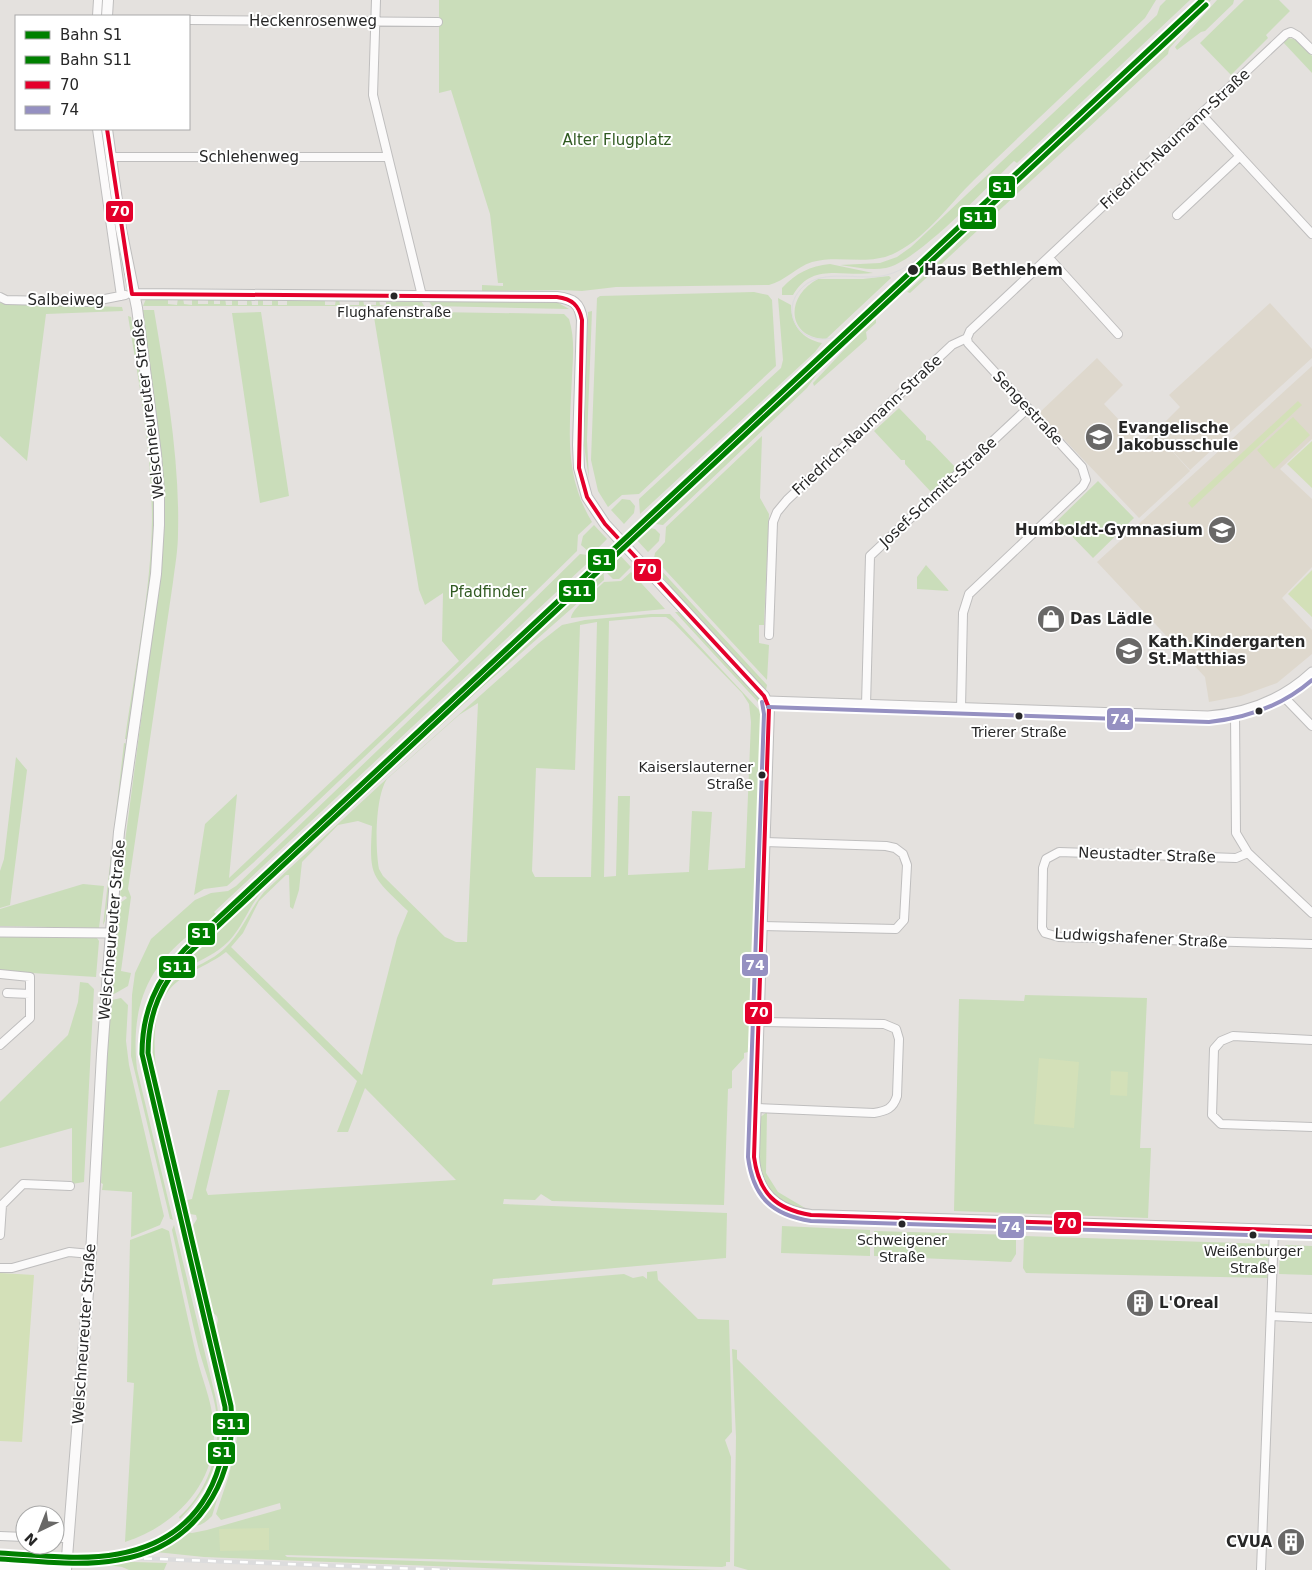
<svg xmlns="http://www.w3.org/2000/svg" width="1312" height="1570" viewBox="0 0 1312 1570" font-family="'DejaVu Sans',sans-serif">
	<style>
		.education { fill: #ded8cd }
		.green { fill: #caddba; fill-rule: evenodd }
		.pitch { fill: #d3e0b8 }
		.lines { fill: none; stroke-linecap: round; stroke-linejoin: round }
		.minor-casing { stroke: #bfbebe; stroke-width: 10 }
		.tertiary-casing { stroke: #bfbebe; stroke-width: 11 }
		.secondary-casing { stroke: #bfbebe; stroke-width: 12 }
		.minor { stroke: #fbfafa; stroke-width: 8 }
		.tertiary { stroke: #fbfafa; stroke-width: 9 }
		.secondary { stroke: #fbfafa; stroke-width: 10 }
		.tram { stroke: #dcdcdd; stroke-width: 1 }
		.rail-casing { stroke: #dcdcdd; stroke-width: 4.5 }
		.rail { stroke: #fff; stroke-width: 2.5; stroke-dasharray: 8; stroke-linecap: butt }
		.bus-1-casing { stroke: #fff; stroke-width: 8 }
		.bus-2-casing { stroke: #fff; stroke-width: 8 }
		.bus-1 { stroke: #e4002b; stroke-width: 4 }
		.bus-2 { stroke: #9590c1; stroke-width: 4 }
		.rail-1-casing { stroke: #fff; stroke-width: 9 }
		.rail-2-casing { stroke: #fff; stroke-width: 9 }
		.rail-1 { stroke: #008000; stroke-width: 5 }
		.rail-2 { stroke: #008000; stroke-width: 5 }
		.stop-dot { fill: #272727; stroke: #fff; stroke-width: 2 }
		.labels { text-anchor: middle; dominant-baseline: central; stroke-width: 4; stroke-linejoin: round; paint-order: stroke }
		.bus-label { font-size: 14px; fill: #272727; stroke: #fff }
		.street-label { font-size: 15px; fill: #272727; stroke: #fff }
		.park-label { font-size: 15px; fill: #305a21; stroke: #fff }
		.stop-label { font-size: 15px; font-weight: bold; fill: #272727; stroke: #fff; text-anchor: start }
		.poi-label { font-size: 15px; font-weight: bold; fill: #272727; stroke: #fff; text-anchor: start }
		.line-badge { stroke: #fff; stroke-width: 2 }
		.badge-label { font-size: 14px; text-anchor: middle; font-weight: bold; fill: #fff }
	</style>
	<rect width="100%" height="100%" fill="#e4e1de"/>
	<path class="education" d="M1270 303 1312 349V358L1216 445 1211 441 1216 446 1190 470 1155 432 1180 407 1169 395Z
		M1097 358 1123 385 1104 404 1141 443 1154 431 1190 471 1139 518 1039 413Z
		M1312 366V439L1280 469 1312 499V567L1282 598 1312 630V654L1277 683 1241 696 1209 702 1205 677 1097 562Z"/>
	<path class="green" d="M439 0H1156L1145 18C1088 72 1031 125 974 180 950 203 928 236 897 252 870 267 840 254 812 262 796 267 785 281 769 285L616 287 582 291 561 290 482 291V285L503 286V283H498L490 214 451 90 439 93Z
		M1166 0H1190L1017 163 1014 161C988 186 917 262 886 268 871 271 855 267 840 265L880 263 897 257 911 247 1157 15 1160 6Z
		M1209 0H1211L1169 49 1168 54 910 293 907 292 956 245 951 239Z
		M1217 0H1234L1233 4 1205 31 1201 32 1177 50 1175 47Z
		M1244 0H1279L1290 11 1266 35 1268 38 1231 75 1200 43Z
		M1289 38 1297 40 1312 56V73L1282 41Z
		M830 264 873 273C842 277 812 262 793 295H782V288C796 273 810 266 830 264Z
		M889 276 891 278 826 339C786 338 785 296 818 279H863Z
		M754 292 768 295 772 300 776 366 639 494 622 495 608 507 598 491 591 460 597 298 600 296Z
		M168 298V304L177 305 178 298H183L184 304 192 305V298H198V304H208V298H214V304H220V298H225L226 305H232V298H238V305H247V298H251L252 305H258V298H263V305H272V298H278V305H287V298L325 299V305H335L336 299H339L340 305H359V299H363L364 305H376V299H379L380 305 386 306V302H407V299H420L424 306H143L146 299Z
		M778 298 791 305C791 325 802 339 822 343L815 352 640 514 639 499 781 368 783 360Z
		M428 300 555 301 569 309 432 306Z
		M0 303 122 307 123 311 46 314 27 461 0 436Z
		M143 310H154C166 382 180 459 178 533 178 550 175 566 173 582L128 889 131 897 121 971 131 973 128 986 114 994 112 993 120 903 127 898 125 896 120 898 121 872 157 599 164 527 163 492 145 346Z
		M373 311 564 314 569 319C575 338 573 357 572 376 570 429 563 474 592 522L578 535 577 551 445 680 253 863 227 886 204 889 194 895 205 824 237 794 229 878 459 661 442 641 443 593 425 605 419 590Z
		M592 311 587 440 589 479 583 439 588 312Z
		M261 312 289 496 260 503 232 313Z
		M128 316 131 317C142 384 155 453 155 521 154 594 138 667 128 739H125C135 668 151 592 152 520 152 452 139 383 128 316Z
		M870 317 876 318V323L866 332 867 339 814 386 813 383 858 335V330Z
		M837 346 807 388 663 525 648 523 820 359 822 360Z
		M899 408 926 436V440L930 441 957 469 931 492 905 464V460H901L874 431Z
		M762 436 760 498 769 514 764 625H759V643L769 645 767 680 654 558 655 553 665 542 666 527Z
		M1098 481 1134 518 1093 558 1057 521Z
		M622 499 630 500 635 506 634 513 624 524 611 510Z
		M594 525 607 539 595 551H588L581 545 583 536Z
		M646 527 655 529 660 534 659 541 648 552 635 538Z
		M618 553 631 567 619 579H613L606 572V565Z
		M580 554 595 556 214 912 222 920 603 564 604 580 480 689 263 890C249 906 243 926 229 941 216 954 202 959 187 968 150 991 147 1032 151 1070L185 1209 183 1217 149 1069C141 1015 157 982 195 945L189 935C143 971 131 1013 137 1069L173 1220 170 1219 131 1056 132 995 135 973 151 939 195 900 211 893 228 891 236 886 473 659Z
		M926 565 949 591 917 589V577Z
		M659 568 767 685 766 690 683 602 657 570Z
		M631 572 665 609 571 618C571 609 597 589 604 582L621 581Z
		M675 612H679L761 699 758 702Z
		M651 614H670L760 711 762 720 752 1051 744 1053V1058L732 1071V1088L728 1089 724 1205 552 1201 541 1194 535 1200 504 1199 503 1204 727 1213 726 1258 493 1279 492 1285 624 1274 633 1278 643 1276 647 1279V1272L657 1271 658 1280 698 1319 729 1320 732 1432 725 1440 731 1457 730 1562H726V1566L722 1567 285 1555 287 1557 716 1570H534L204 1557 146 1551 180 1531 192 1533 207 1530 281 1509 280 1503 221 1520 216 1514 229 1475 237 1438 236 1414 216 1330C217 1321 221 1318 212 1312L192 1227 197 1219 196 1215 190 1214 186 1204C180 1178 174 1152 167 1126 157 1084 137 1029 166 990 181 969 208 965 225 948 242 932 249 910 264 892L381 784 539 643 562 625 585 620ZM652 617H666L673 622 742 693 749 704 751 722 745 868 708 870 712 812 692 811 689 872 628 875 630 796H618L616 876 604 877 609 621ZM597 622 591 877H535L532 871 536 768 575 770 580 625ZM478 703 467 942H456L445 937 383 876 379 869C375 848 375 797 387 779L459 715ZM358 821 372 826C369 878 371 875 408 911L397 938 362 1075 231 947 243 933 259 901 286 875H289L290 907 293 909 299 890 302 862 338 825ZM226 952 357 1081 337 1132H348L365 1088 456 1180 208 1195 206 1190 230 1090H218L192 1199 187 1200C174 1148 133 1035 169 990 184 972 208 966 226 952Z
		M124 743 127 744 105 921 103 925Z
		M16 757 27 770 10 905 0 908V871L4 859Z
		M83 884 104 886 99 928 0 926V909Z
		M0 936 97 938 99 941 96 977 0 971Z
		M80 982 88 983 94 989 84 1182 72 1184V1128L0 1148V1102L68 1035 78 1002Z
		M1025 995 1147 998 1140 1148H1151L1148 1218 954 1211 959 999 1024 1001Z
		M121 998 128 1005 126 1041 129 1065 164 1216 160 1225 131 1237 132 1192 102 1190 103 1184 101 1183 107 1046 112 1000Z
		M767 1112 766 1173 778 1192 805 1208C794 1207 789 1205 780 1199 752 1181 759 1148 759 1118Z
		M184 1222 188 1224 227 1387 233 1419 232 1451 212 1516C205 1524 196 1528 186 1526 223 1494 234 1448 227 1401Z
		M174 1225 216 1399C225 1448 216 1483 180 1519L179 1517C210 1489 223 1447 215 1405 211 1385 203 1366 198 1346 189 1308 181 1269 172 1230Z
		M782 1226 870 1230V1256L781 1253Z
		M162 1228 169 1231C178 1274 187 1316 197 1358 202 1379 211 1399 213 1420 221 1479 178 1525 125 1542L134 1383 127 1382 130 1240Z
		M874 1231 1016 1235V1254L1011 1262 874 1256Z
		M1024 1236 1269 1244V1278L1026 1273 1023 1268Z
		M1286 1245 1312 1246V1275L1279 1274 1280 1251Z
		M732 1349 737 1350V1359L951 1570H748L734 1566 736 1437Z
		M100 1561 167 1563 164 1570H129L122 1567 100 1564Z"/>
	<path class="pitch" d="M1298 401 1302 405 1192 508 1188 503Z
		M1293 417 1310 435 1274 469 1257 450Z
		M1312 441V488L1287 464Z
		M1312 570V617L1288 594Z
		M1039 1058 1079 1062 1074 1128 1034 1124Z
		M1111 1071 1128 1072 1127 1096 1110 1095Z
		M0 1273 34 1275 22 1442 0 1441Z
		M269 1528V1550L220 1551 219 1529Z"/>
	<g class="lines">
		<defs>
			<path id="minor" d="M376 0 373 95 422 296
				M97 16 98 0
				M189 20 438 22
				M1201 114 1312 234
				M97 129 121 296
				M110 157H388
				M1177 215 1240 156
				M1049 258 1118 334
				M0 297 6 300 90 302 125 295
				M769 635 773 522 777 512 787 500 952 345 967 338 970 331 1286 34 1291 32 1298 36 1312 50
				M1282 695 1312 726
				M866 705 870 556 1028 408
				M961 708 963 613 969 594 1083 486 1086 480 1082 467 968 343 967 338
				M1235 713 1236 833 1248 853 1312 913
				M1248 853 1236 858 1059 852 1046 859 1043 868 1042 928 1045 933 1059 937 1312 944
				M761 926 896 929 904 920 907 865 903 854 895 848 886 846 765 842
				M0 974 30 977V1018L0 1045
				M7 993 30 994
				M1312 1040 1233 1036 1221 1041 1214 1049 1212 1115 1221 1124 1312 1127
				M756 1108 874 1113C886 1111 893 1109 897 1096L899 1039 896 1029 884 1024 757 1022
				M0 1235 2 1205 23 1184 70 1186
				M0 1268H12L69 1252 91 1254
				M1271 1316 1312 1318
				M0 1536 25 1537
				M55 1538H67
				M0 1567 61 1570
				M1261 1570 1274 1230"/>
			<path id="tertiary" d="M768 701 1208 716C1248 713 1283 699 1312 672
				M0 932 111 933"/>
			<path id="secondary" d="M107 16 108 0
				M132 294 557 297C573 299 580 303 582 320L578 445 579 468 587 497 605 524 764 696 769 708 754 1157C756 1192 777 1211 811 1215L1312 1231
				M66 1570 91 1254 102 1054 115 878 119 832 156 574 159 525V491L156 454 137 308 121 229 107 129"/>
		</defs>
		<use href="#minor" class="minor-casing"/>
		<use href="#tertiary" class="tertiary-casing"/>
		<use href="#secondary" class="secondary-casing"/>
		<use href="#minor" class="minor"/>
		<use href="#tertiary" class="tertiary"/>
		<use href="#secondary" class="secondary"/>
		<path class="tram" d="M848 330C807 359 773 313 804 286 823 269 859 280 882 276 898 273 910 265 922 255"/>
		<defs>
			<path id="rail" d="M80 1556 449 1570"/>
		</defs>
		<use href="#rail" class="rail-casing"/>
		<use href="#rail" class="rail"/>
		<defs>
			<path id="bus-1" d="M107 129 132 294
				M132 294 557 297C572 299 579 305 582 320L579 468 587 497 605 524 764 696 769 708 754 1157C759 1193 775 1209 811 1215L1312 1231"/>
			<path id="bus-2" d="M762 702 764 714 748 1157C753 1197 772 1215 811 1221L1312 1237
				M768 707 1209 722C1247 718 1282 706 1312 680"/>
		</defs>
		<use href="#bus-1" class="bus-1-casing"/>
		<use href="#bus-2" class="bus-2-casing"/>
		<use href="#bus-1" class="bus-1"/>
		<use href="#bus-2" class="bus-2"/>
		<defs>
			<path id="rail-1" d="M0 1553C39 1555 80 1561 118 1554 195 1540 229 1481 225 1407L142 1054C142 1012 156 980 185 949L1202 0"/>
			<path id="rail-2" d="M0 1559C39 1561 79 1567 118 1560 197 1547 237 1482 231 1406L148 1053C148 1013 162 982 189 953L1206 5"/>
		</defs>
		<use href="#rail-1" class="rail-1-casing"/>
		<use href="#rail-2" class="rail-2-casing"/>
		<use href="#rail-1" class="rail-1"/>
		<use href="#rail-2" class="rail-2"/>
	</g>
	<defs>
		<symbol id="school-disc" viewBox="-11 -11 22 22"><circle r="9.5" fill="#696867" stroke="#fff"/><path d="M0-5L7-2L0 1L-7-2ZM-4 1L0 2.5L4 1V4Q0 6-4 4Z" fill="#fff"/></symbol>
		<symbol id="shop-disc" viewBox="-11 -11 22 22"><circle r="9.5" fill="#696867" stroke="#fff"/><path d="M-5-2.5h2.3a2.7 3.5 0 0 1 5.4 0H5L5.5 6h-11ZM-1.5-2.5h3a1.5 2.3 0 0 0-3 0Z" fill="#fff"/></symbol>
		<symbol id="building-disc" viewBox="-11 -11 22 22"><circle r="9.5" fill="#696867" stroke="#fff"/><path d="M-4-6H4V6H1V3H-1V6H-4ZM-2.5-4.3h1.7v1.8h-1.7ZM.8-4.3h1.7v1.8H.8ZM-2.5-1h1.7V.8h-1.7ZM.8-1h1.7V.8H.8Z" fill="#fff"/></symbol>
	</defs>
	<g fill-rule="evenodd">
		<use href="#school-disc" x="1083" y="421" width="32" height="32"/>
		<use href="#school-disc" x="1206" y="514" width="32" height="32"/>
		<use href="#shop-disc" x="1035" y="603" width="32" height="32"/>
		<use href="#school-disc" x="1113" y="635" width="32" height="32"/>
		<use href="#building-disc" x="1124" y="1287" width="32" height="32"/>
		<use href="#building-disc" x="1275" y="1526" width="32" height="32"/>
	</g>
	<g class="stop-dot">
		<circle cx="913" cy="270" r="6"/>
		<circle cx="394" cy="296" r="4.5"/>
		<circle cx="1259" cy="711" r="4.5"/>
		<circle cx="1019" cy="716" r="4.5"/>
		<circle cx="762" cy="775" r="4.5"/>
		<circle cx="902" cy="1224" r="4.5"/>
		<circle cx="1253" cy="1235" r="4.5"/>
	</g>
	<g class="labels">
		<g class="bus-label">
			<text x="394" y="312">Flughafenstraße</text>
			<text x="1019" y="732">Trierer Straße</text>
			<text x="753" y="767" text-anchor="end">Kaiserslauterner<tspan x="753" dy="17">Straße</tspan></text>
			<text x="902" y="1240">Schweigener<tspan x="902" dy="17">Straße</tspan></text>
			<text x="1253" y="1251">Weißenburger<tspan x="1253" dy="17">Straße</tspan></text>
		</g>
		<g class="street-label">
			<text x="313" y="21">Heckenrosenweg</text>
			<text transform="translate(1175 139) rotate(-43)">Friedrich-Naumann-Straße</text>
			<text x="249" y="157">Schlehenweg</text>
			<text x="66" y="300">Salbeiweg</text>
			<text transform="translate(1028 408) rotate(47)">Sengestraße</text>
			<text transform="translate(148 409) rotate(-97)">Welschneureuter Straße</text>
			<text transform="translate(867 425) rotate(-43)">Friedrich-Naumann-Straße</text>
			<text transform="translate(938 492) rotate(-43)">Josef-Schmitt-Straße</text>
			<text transform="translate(1147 855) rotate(2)">Neustadter Straße</text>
			<text transform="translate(112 930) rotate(-85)">Welschneureuter Straße</text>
			<text transform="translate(1141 938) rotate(3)">Ludwigshafener Straße</text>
			<text transform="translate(84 1334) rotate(-86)">Welschneureuter Straße</text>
		</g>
		<g class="park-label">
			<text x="617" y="140">Alter Flugplatz</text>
			<text x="488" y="592">Pfadfinder</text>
		</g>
		<g class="stop-label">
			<text x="924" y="270">Haus Bethlehem</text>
		</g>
		<g class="poi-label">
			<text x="1118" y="428">Evangelische<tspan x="1118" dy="17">Jakobusschule</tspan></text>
			<text x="1203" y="530" text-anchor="end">Humboldt-Gymnasium</text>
			<text x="1070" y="619">Das Lädle</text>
			<text x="1148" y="642">Kath.Kindergarten<tspan x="1148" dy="17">St.Matthias</tspan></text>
			<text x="1159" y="1303">L'Oreal</text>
			<text x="1272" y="1542" text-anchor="end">CVUA</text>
		</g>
	</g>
	<g class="line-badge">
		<rect x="988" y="175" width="28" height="24" rx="5" fill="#008000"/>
		<rect x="105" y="200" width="29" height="23" rx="5" fill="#e4002b"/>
		<rect x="959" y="206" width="38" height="24" rx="5" fill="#008000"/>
		<rect x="587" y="548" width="29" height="24" rx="5" fill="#008000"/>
		<rect x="633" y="558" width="29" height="24" rx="5" fill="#e4002b"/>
		<rect x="558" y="579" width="38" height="24" rx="5" fill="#008000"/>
		<rect x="1106" y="707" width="28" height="24" rx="5" fill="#9590c1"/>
		<rect x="187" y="922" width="29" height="24" rx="5" fill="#008000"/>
		<rect x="741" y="953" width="28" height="24" rx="5" fill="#9590c1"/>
		<rect x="158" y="955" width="38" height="24" rx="5" fill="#008000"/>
		<rect x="744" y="1001" width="29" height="24" rx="5" fill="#e4002b"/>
		<rect x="1053" y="1211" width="29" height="24" rx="5" fill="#e4002b"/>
		<rect x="997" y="1215" width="28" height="24" rx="5" fill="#9590c1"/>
		<rect x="212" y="1412" width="38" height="24" rx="5" fill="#008000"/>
		<rect x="207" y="1441" width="29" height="24" rx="5" fill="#008000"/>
	</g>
	<g class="badge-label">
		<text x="1002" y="192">S1</text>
		<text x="120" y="216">70</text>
		<text x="978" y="222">S11</text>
		<text x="602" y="565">S1</text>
		<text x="647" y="574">70</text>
		<text x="577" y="596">S11</text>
		<text x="1120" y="724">74</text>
		<text x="201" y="938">S1</text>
		<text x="755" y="970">74</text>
		<text x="177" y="972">S11</text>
		<text x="759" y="1017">70</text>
		<text x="1067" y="1228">70</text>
		<text x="1011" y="1232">74</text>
		<text x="231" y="1429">S11</text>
		<text x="222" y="1457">S1</text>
	</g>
	<rect x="15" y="15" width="175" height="115" fill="#ffffff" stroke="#a9a9a9"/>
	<rect x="25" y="31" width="25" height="8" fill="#008000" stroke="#a9a9a9"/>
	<text x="60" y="40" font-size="15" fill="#272727">Bahn S1</text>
	<rect x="25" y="56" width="25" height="8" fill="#008000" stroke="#a9a9a9"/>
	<text x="60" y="65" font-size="15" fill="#272727">Bahn S11</text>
	<rect x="25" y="81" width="25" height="8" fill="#e4002b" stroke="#a9a9a9"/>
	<text x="60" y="90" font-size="15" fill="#272727">70</text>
	<rect x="25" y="106" width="25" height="8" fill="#9590c1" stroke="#a9a9a9"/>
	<text x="60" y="115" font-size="15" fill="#272727">74</text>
	<g transform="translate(40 1530) rotate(223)"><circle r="24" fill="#ffffff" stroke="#a9a9a9"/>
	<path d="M0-4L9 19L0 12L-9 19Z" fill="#696867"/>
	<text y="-8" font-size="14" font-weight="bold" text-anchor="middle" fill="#272727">N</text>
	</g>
</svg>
